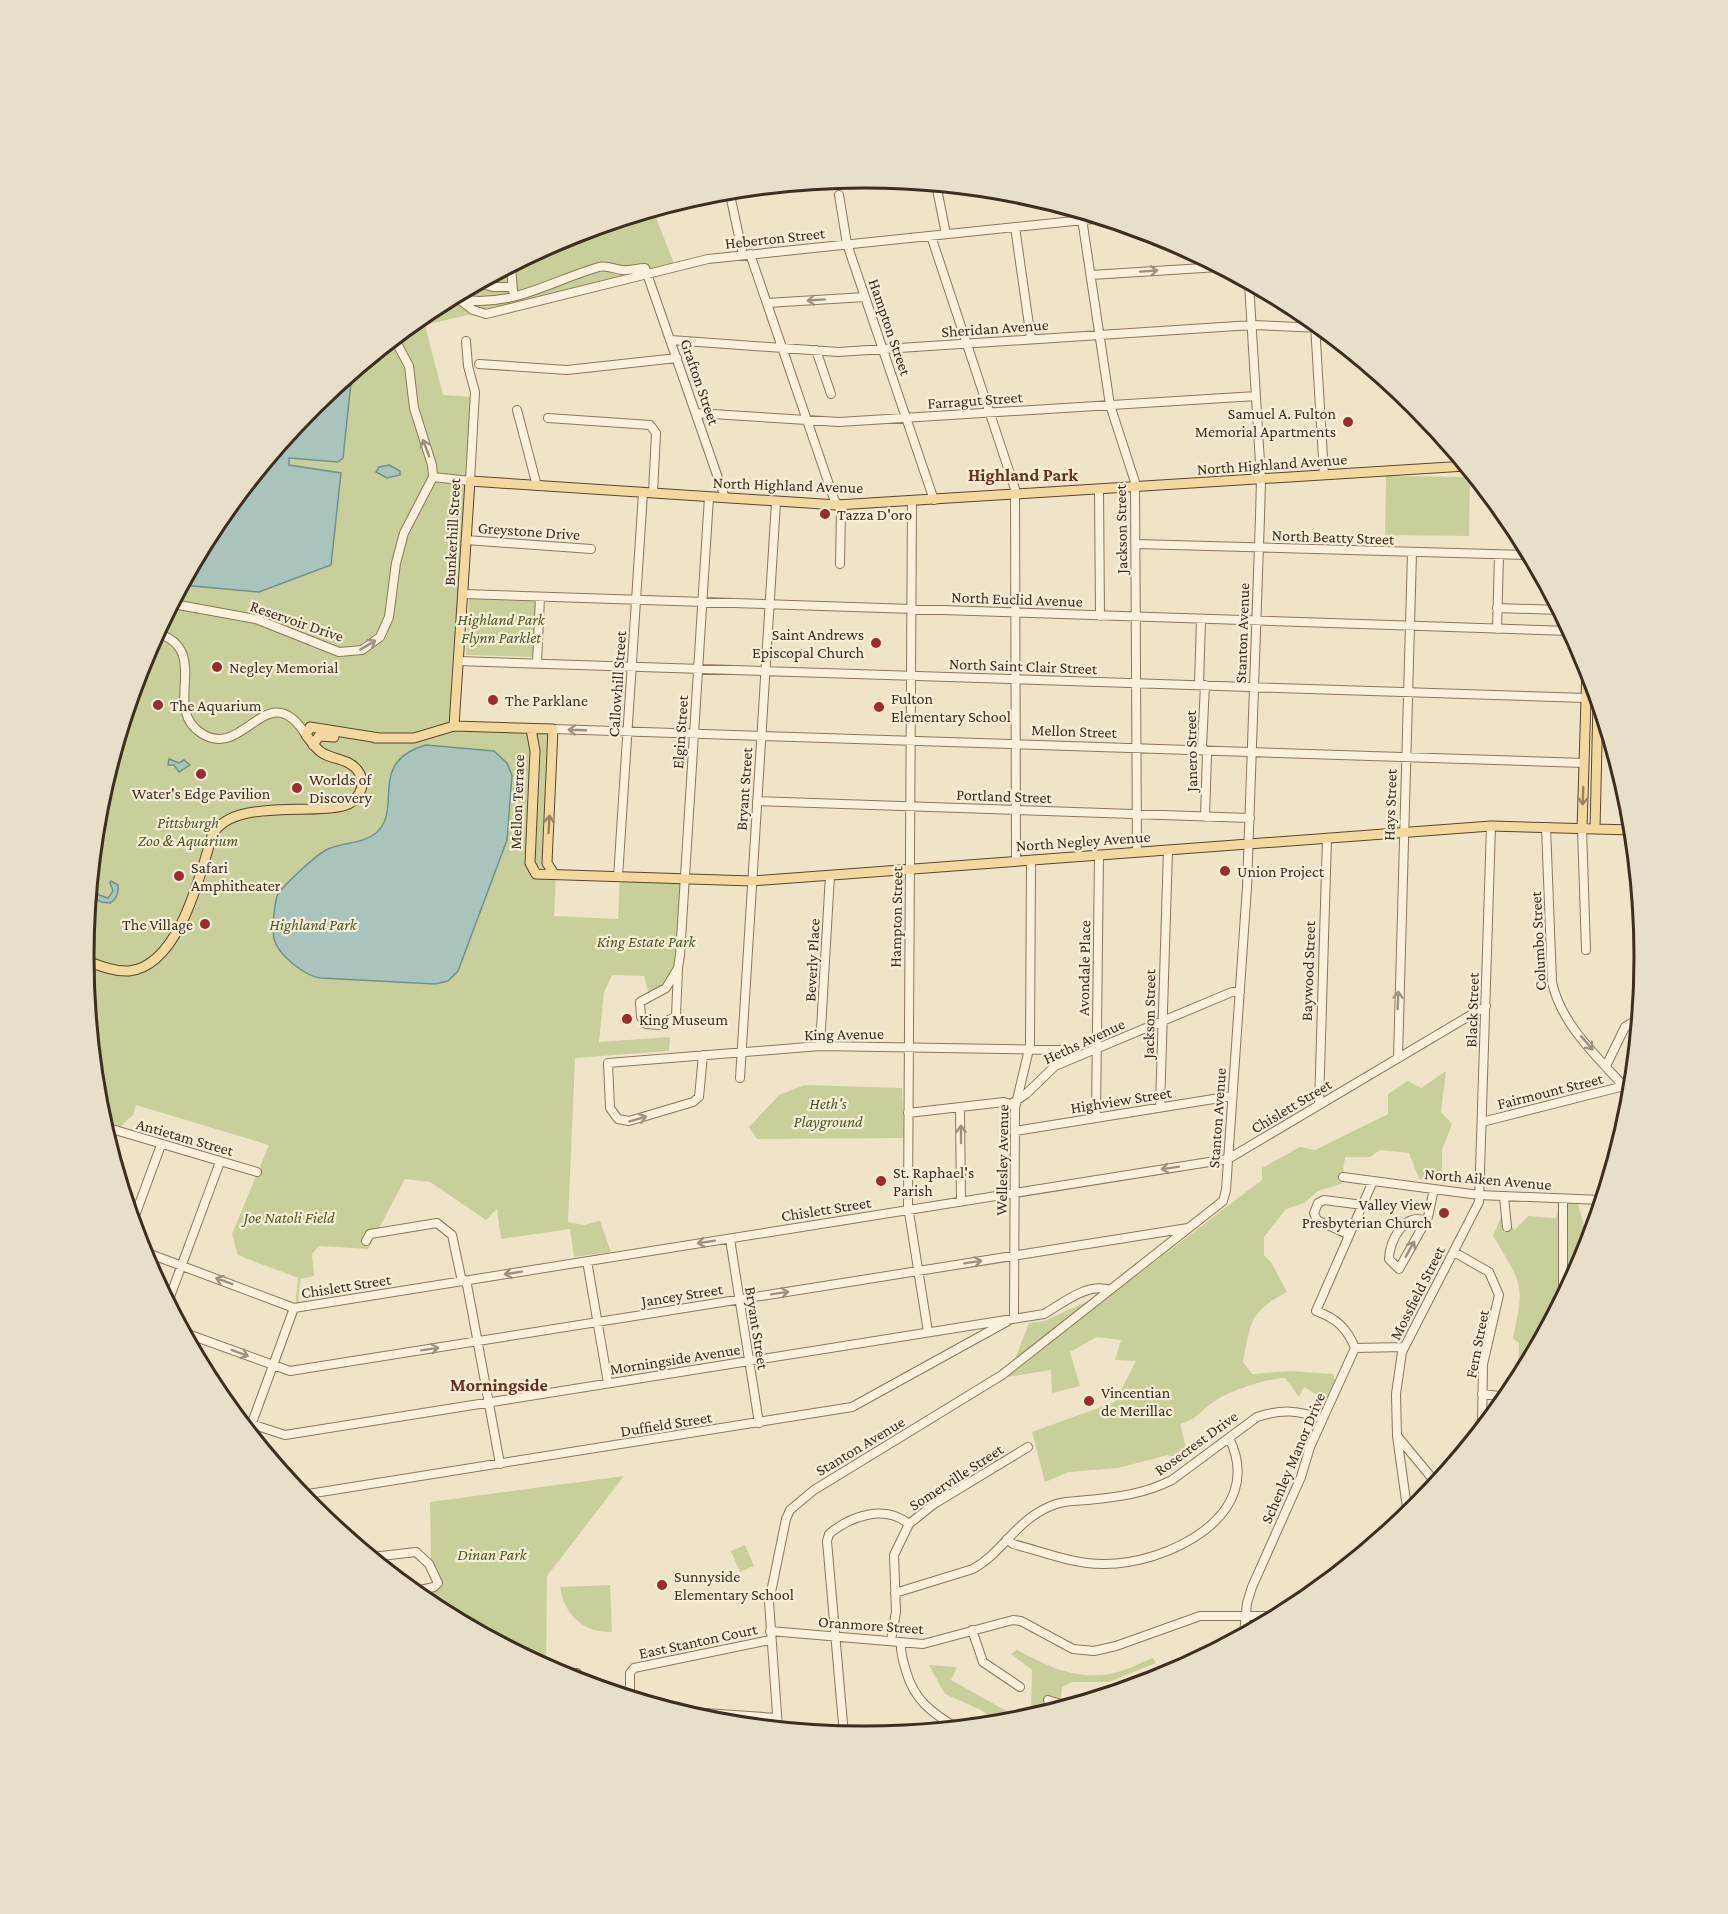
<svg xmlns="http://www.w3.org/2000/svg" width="1728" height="1914" viewBox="0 0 1728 1914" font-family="'Crimson Pro',serif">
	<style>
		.green { fill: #c9cf9b }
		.water { fill: #a9c4bc; stroke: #6f938a; stroke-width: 1.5 }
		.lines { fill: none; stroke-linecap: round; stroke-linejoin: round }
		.minor-casing { stroke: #8d765c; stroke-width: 10 }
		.major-casing { stroke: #5b4430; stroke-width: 11 }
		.minor { stroke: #faf1dc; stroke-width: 8 }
		.major { stroke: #f3d9a0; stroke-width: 9 }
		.oneway { stroke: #9c907e }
		.oneway2 { stroke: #988460 }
		.poi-dot { fill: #9e2a2b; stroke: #f7eed8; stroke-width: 2 }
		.labels { text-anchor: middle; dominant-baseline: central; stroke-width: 4.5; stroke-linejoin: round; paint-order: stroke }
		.street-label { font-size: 16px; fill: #3d2e20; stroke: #f7eed8 }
		.poi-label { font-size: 16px; fill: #3d2e20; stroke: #f7eed8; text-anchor: start }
		.park-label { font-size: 16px; font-style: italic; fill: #4d5a26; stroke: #f7eed8 }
		.neighbourhood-label { font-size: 18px; font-weight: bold; fill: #6b2e1e; stroke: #f7eed8 }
		.rim { fill: none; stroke: #3d2e20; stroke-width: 3 }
	</style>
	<rect width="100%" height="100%" fill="#f0e4c8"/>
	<path class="green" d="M653 210 675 266 425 325 443 395 474 397 454 726 531 729V868L556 874 554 916 618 919 620 876 684 879 680 955 671 983 650 998 644 976 612 975 604 992 599 1042 670 1037 669 1051 575 1058 568 1222 584 1225 600 1221 611 1252 574 1257 570 1229 501 1239 497 1209 486 1220 430 1182 405 1179 368 1249 319 1246 312 1254 314 1276 300 1279 298 1308H295L298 1278 238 1255 232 1234 269 1145 136 1105 133 1115 120 1127 103 1122 99 1109 84 957 99 804 144 658 216 523 313 405 431 308 566 236Z
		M1386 476 1470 477 1469 536 1385 535Z
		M469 599 537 601 534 657 466 655Z
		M538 733H549L544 868 534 867 532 860Z
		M1446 1071 1441 1112 1452 1124 1442 1150V1182L1419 1179 1409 1153 1380 1150 1370 1157H1345L1341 1184 1318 1191 1304 1203 1286 1209 1264 1237V1255L1271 1262 1287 1292C1249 1312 1251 1322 1243 1362L1252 1374 1290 1371 1333 1374 1336 1383 1327 1401 1304 1387 1299 1397 1285 1378C1269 1378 1232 1390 1218 1399 1202 1408 1199 1419 1180 1424L1188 1455 1183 1462 1168 1455 1118 1468 1069 1472 1045 1482 1032 1432 1115 1402 1136 1361 1115 1360 1121 1340 1097 1337 1070 1352 1080 1386 1052 1393 1051 1370 1008 1377 1029 1323 1044 1321 1124 1285 1262 1180V1168L1300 1147 1315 1150 1388 1114V1094L1408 1081 1421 1088Z
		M805 1085 902 1088 904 1138 757 1139 749 1127 779 1095Z
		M1559 1204H1578L1586 1233 1591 1234 1584 1256 1518 1380 1519 1343 1513 1338C1525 1283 1522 1284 1493 1236L1502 1215 1515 1230 1528 1216 1556 1218Z
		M624 1476 547 1576 546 1667 432 1606 430 1502Z
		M745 1545 754 1566 740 1572 731 1551Z
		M610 1585 612 1632C583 1633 564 1614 560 1587Z
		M1017 1650C1045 1665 1075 1680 1109 1674 1124 1672 1139 1663 1153 1658L1156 1663 1109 1682H1072L1062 1687 1061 1698 1049 1695 1042 1714 1001 1724 981 1710 945 1694 929 1665 957 1667 951 1680 1019 1718 1031 1715 1032 1670 1011 1654Z"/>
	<path class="water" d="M352 373 343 458 338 462 289 458V465L341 473 331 565 259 592 182 585 216 523 313 405Z
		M389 465 400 471V475L387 478 376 472 379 467Z
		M426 745 494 751 507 763 512 775 507 840 458 971 448 981 435 984 320 978C305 976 278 955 274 939 272 926 274 908 277 896 283 885 317 854 328 849 343 842 363 844 376 833 404 809 366 762 426 745Z
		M169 759 179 763 184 760 190 765 179 772 174 765H168Z
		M111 881 118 885C119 893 117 899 110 903L101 902 90 894 91 884 99 895 108 898 113 891 110 883Z"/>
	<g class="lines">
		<defs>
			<path id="minor" d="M936 184 946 234
				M729 190 743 255
				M839 195 847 244 934 500
				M1081 212 1110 405 1135 482 1137 852
				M1015 227 1031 339
				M931 236 1015 489 1016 861
				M750 254 834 499 841 511 840 564
				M511 266 513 291
				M1091 275 1219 267
				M478 283 493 287H512
				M450 298C511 310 544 283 599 267 607 265 614 269 622 270 629 271 637 268 645 268L725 498
				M460 300 473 310 486 314 708 259 1103 218
				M767 303 865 297
				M1315 324 1324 475
				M671 340 838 352 1252 325 1321 328
				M816 350 831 394
				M479 364 567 370 677 358
				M517 410 537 486
				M696 413 839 422 1256 396
				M548 418 650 425 656 433 653 493
				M433 477 470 481 475 392 468 366 466 341
				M1099 490 1100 616
				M912 501 908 1206 928 1332
				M466 540 591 549
				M1136 544 1529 555
				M463 594 1570 631
				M173 604 256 619 339 652 362 650 380 637 389 617 396 563 404 533 433 477 432 465 414 408 409 366 394 338
				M1497 608 1559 610
				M1497 629 1499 556
				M157 633C213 651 161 707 201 733 244 762 267 673 306 735
				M458 661 1586 698
				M537 663 540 597
				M1199 685 1201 619
				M553 729 1584 763
				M757 801 1250 818
				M1205 817 1207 755 1202 746 1205 685
				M1546 827 1552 982C1561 1025 1599 1058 1627 1090L1630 1099
				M1582 829 1586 950
				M618 877 643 493
				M678 968 676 1016 660 1025 646 1024 641 1017 640 1002 666 988 678 968 680 955 709 497
				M820 1046 830 875
				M703 1055 699 1097 693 1102 629 1121 618 1119 610 1108 608 1063 820 1046 1064 1050 1080 1055
				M1398 1058 1412 553
				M1606 1066 1625 1027 1638 1019
				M740 1078 776 502
				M1319 1105 1327 838
				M1160 1107 1168 850
				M960 1109 961 1201
				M908 1113 1004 1102 1011 1104 1026 1094 1055 1066 1232 992H1240
				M1096 1117 1099 855
				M1482 1122 1624 1086
				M105 1127 257 1172
				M1015 1131 1232 1096
				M1343 1177 1479 1195 1601 1200
				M1504 1197 1507 1227
				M1563 1199V1296
				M133 1221 161 1145
				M1426 1221C1405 1211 1389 1241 1389 1259L1399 1269 1428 1217 1434 1189
				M1349 1235 1317 1220 1314 1213 1318 1203 1324 1200 1363 1205
				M730 1239 759 1423
				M366 1241 370 1234 437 1223 452 1235 461 1277 467 1285 472 1311 500 1464
				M142 1251 294 1308 1228 1159 1486 1006
				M1454 1252 1489 1272 1499 1295 1483 1364 1482 1427
				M587 1261 608 1383
				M168 1302 220 1162
				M1014 1318 1015 1108 1030 1045 1031 860
				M185 1333 290 1371 1188 1228
				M1355 1348 1404 1347
				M1482 1394 1508 1397
				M239 1420 285 1435 1044 1314C1063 1303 1088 1282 1110 1290
				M249 1431 294 1308
				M1398 1437 1436 1483
				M302 1495 852 1407 1008 1321
				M1408 1515 1397 1436 1396 1394 1402 1352 1479 1202 1491 826
				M1007 1539 1013 1544C1041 1551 1072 1564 1102 1564 1166 1565 1268 1516 1229 1438
				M372 1557 416 1552 429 1564 438 1583 434 1587 420 1590
				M895 1593 973 1569C1005 1551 1016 1518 1056 1504 1065 1501 1077 1501 1088 1500 1118 1497 1144 1494 1172 1480L1257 1417C1281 1409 1299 1410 1322 1419
				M972 1630 983 1662 1020 1687
				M770 1631 923 1644 1013 1620 1021 1621 1073 1649 1094 1651 1116 1646 1200 1616H1279
				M1244 1634 1247 1603 1252 1587 1301 1477 1310 1447 1355 1348C1347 1328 1336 1318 1316 1311L1373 1181
				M891 1640 896 1612 894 1555 909 1524 934 1504 1028 1447
				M901 1643C900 1652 903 1661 906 1671 914 1700 932 1713 957 1728
				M576 1681 577 1673
				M630 1697V1673L634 1668 770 1640
				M1048 1700 1068 1706
				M676 1711 777 1718
				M778 1728 769 1602 786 1519 790 1510 814 1490 1002 1375 1223 1201 1226 1190 1247 887 1260 517 1261 479 1249 283
				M844 1735 827 1541 829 1534C851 1516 884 1504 909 1524"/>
			<path id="major" d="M454 726 470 481 837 505 1466 466
				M531 729 535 751 530 863 536 874 752 881 1491 826 1632 830
				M375 738H414L454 726 553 729 547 863 554 874
				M313 745 319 736 334 737
				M1582 829 1587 667
				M1595 829 1598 702
				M84 960C98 965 114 972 129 971 179 966 200 875 212 836 230 798 310 815 343 806 358 802 368 785 358 771 349 758 332 760 321 752 315 748 311 741 306 735L310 727 379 738"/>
		</defs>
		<use href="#minor" class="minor-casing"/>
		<use href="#major" class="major-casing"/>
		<use href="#minor" class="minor"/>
		<use href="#major" class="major"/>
	</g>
	<defs><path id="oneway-shaft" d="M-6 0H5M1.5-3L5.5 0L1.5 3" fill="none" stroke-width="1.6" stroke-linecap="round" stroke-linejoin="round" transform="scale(1.5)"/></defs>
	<g class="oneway">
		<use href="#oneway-shaft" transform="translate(1149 271) rotate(-4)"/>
		<use href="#oneway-shaft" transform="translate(816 300) rotate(176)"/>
		<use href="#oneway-shaft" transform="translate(426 448) rotate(-111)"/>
		<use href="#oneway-shaft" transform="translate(368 645) rotate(-31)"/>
		<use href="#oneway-shaft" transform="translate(577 730) rotate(-178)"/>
		<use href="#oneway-shaft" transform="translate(1398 1000) rotate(-88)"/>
		<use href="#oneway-shaft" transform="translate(1587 1043) rotate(49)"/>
		<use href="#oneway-shaft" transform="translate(638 1119) rotate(-16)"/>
		<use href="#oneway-shaft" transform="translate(961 1134) rotate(-90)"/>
		<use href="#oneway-shaft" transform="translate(1170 1168) rotate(171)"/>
		<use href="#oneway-shaft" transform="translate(706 1242) rotate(171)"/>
		<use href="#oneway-shaft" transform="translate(1410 1249) rotate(-61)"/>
		<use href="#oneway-shaft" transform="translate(973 1262) rotate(-9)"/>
		<use href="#oneway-shaft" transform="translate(513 1273) rotate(171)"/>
		<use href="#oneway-shaft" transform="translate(224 1281) rotate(-159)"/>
		<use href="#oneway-shaft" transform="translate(780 1293) rotate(-9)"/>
		<use href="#oneway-shaft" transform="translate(430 1349) rotate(-9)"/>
		<use href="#oneway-shaft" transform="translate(240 1353) rotate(20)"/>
	</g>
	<g class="oneway2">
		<use href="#oneway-shaft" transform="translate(1583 796) rotate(92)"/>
		<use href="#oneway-shaft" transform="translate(549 824) rotate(-87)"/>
	</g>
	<g class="poi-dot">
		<circle cx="1348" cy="422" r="6"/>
		<circle cx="825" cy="514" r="6"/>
		<circle cx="876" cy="643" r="6"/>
		<circle cx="217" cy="667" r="6"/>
		<circle cx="493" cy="700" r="6"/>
		<circle cx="158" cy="705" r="6"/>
		<circle cx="879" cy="707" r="6"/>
		<circle cx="201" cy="774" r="6"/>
		<circle cx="297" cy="788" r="6"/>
		<circle cx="1225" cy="871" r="6"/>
		<circle cx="179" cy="876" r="6"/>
		<circle cx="205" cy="924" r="6"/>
		<circle cx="627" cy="1019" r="6"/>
		<circle cx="881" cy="1181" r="6"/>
		<circle cx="1444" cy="1213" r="6"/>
		<circle cx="1089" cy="1401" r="6"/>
		<circle cx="662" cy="1585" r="6"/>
	</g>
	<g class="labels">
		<g class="street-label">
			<text transform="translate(775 238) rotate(-6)">Heberton Street</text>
			<text transform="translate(890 327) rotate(71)">Hampton Street</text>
			<text transform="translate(995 328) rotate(-4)">Sheridan Avenue</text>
			<text transform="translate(700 382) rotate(71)">Grafton Street</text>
			<text transform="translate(975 400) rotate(-4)">Farragut Street</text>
			<text transform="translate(1272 464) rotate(-4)">North Highland Avenue</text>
			<text transform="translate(788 485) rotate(2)">North Highland Avenue</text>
			<text transform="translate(1121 529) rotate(-91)">Jackson Street</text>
			<text transform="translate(529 531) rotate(4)">Greystone Drive</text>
			<text transform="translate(452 532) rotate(-87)">Bunkerhill Street</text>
			<text transform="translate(1333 537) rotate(2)">North Beatty Street</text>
			<text transform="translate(1017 599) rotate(2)">North Euclid Avenue</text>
			<text transform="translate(297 621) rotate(19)">Reservoir Drive</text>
			<text transform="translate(1242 633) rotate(-88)">Stanton Avenue</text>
			<text transform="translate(1023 666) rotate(2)">North Saint Clair Street</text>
			<text transform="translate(617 684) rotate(-86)">Callowhill Street</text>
			<text transform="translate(1074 731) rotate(2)">Mellon Street</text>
			<text transform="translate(680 732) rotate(-86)">Elgin Street</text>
			<text transform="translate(1191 751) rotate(-91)">Janero Street</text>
			<text transform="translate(744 789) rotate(-86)">Bryant Street</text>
			<text transform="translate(1004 796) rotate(2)">Portland Street</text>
			<text transform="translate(517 802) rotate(-88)">Mellon Terrace</text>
			<text transform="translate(1390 805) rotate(-88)">Hays Street</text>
			<text transform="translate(1083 841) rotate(-4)">North Negley Avenue</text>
			<text transform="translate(896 917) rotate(-89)">Hampton Street</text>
			<text transform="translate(1538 941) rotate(-93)">Columbo Street</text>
			<text transform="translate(812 960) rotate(-87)">Beverly Place</text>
			<text transform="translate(1084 968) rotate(-89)">Avondale Place</text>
			<text transform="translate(1308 971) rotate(-88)">Baywood Street</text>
			<text transform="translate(1472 1010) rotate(-88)">Black Street</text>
			<text transform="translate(1149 1014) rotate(-89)">Jackson Street</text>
			<text transform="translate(844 1034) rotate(-1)">King Avenue</text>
			<text transform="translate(1084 1041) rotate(-25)">Heths Avenue</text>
			<text transform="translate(1550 1091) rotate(-14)">Fairmount Street</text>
			<text transform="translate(1121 1100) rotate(-9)">Highview Street</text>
			<text transform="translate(1291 1106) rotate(-31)">Chislett Street</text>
			<text transform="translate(1217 1118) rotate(-86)">Stanton Avenue</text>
			<text transform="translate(185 1137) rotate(16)">Antietam Street</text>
			<text transform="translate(1002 1160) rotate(-89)">Wellesley Avenue</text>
			<text transform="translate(1488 1179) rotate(5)">North Aiken Avenue</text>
			<text transform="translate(826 1209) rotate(-9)">Chislett Street</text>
			<text transform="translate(346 1286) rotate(-9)">Chislett Street</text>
			<text transform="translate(1417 1293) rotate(-63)">Mossfield Street</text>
			<text transform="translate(682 1295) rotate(-9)">Jancey Street</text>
			<text transform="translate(757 1328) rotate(81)">Bryant Street</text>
			<text transform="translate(1477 1344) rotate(-79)">Fern Street</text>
			<text transform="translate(675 1359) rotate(-9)">Morningside Avenue</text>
			<text transform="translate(666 1424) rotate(-9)">Duffield Street</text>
			<text transform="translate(1196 1443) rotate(-36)">Rosecrest Drive</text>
			<text transform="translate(860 1446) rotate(-31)">Stanton Avenue</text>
			<text transform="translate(1293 1458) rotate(-67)">Schenley Manor Drive</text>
			<text transform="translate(956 1477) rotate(-33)">Somerville Street</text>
			<text transform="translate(871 1625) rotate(4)">Oranmore Street</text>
			<text transform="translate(698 1641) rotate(-12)">East Stanton Court</text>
		</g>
		<g class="poi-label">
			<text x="1336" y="413" text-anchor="end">Samuel A. Fulton<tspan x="1336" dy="18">Memorial Apartments</tspan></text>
			<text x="837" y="514">Tazza D'oro</text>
			<text x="864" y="634" text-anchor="end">Saint Andrews<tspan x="864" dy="18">Episcopal Church</tspan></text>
			<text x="229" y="667">Negley Memorial</text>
			<text x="891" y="698">Fulton<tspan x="891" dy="18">Elementary School</tspan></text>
			<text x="505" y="700">The Parklane</text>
			<text x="170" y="705">The Aquarium</text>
			<text x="309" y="779">Worlds of<tspan x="309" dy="18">Discovery</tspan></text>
			<text x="201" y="793" text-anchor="middle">Water's Edge Pavilion</text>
			<text x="191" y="867">Safari<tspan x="191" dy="18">Amphitheater</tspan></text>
			<text x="1237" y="871">Union Project</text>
			<text x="193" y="924" text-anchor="end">The Village</text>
			<text x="639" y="1019">King Museum</text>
			<text x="893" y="1172">St. Raphael's<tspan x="893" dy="18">Parish</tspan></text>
			<text x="1432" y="1204" text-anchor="end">Valley View<tspan x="1432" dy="18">Presbyterian Church</tspan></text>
			<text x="1101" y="1392">Vincentian<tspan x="1101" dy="18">de Merillac</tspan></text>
			<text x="674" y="1576">Sunnyside<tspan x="674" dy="18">Elementary School</tspan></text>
		</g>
		<g class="park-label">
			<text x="501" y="619">Highland Park<tspan x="501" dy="18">Flynn Parklet</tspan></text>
			<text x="188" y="822">Pittsburgh<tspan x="188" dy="18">Zoo &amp; Aquarium</tspan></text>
			<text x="313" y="924">Highland Park</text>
			<text x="646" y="941">King Estate Park</text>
			<text x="828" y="1103">Heth's<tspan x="828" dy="18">Playground</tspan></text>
			<text x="289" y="1217">Joe Natoli Field</text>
			<text x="492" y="1554">Dinan Park</text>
		</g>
		<g class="neighbourhood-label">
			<text x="1023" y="475">Highland Park</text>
			<text x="499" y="1385">Morningside</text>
		</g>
	</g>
	<path d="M0 0H1728V1914H0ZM863 188H865A769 769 0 0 1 1634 957V957A769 769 0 0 1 865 1726H863A769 769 0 0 1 94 957V957A769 769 0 0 1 863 188Z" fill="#e8dfc9" fill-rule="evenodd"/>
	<path class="rim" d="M863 188H865A769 769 0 0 1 1634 957V957A769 769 0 0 1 865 1726H863A769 769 0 0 1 94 957V957A769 769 0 0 1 863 188Z"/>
</svg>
